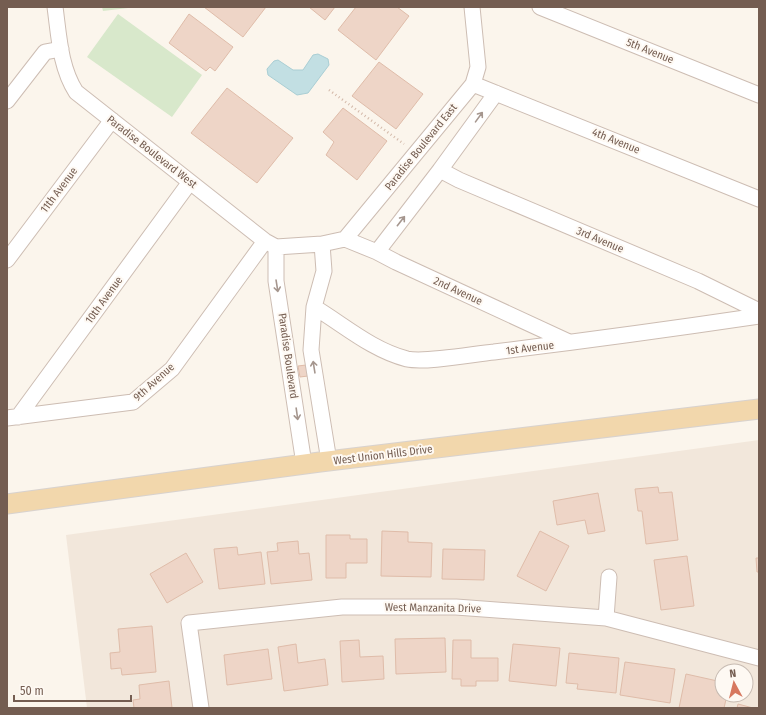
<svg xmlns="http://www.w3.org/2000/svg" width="766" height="715" viewBox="0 0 766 715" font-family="'Fira Sans Condensed',sans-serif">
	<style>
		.residential { fill: #f2e7db; fill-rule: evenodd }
		.green { fill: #d8e8cb }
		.water { fill: #c2dfe3; stroke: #a9ced4 }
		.building { fill: #eed5c7; stroke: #dfbca9 }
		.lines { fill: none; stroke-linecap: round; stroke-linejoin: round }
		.minor-casing { stroke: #cdbdb3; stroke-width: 17 }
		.major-casing { stroke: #d8d2ce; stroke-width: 21 }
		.path { stroke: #d3b9a9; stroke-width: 2.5; stroke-dasharray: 1 3; stroke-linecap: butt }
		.minor { stroke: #fff; stroke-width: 15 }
		.major { stroke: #f2d7ac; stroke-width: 19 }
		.oneway { stroke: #a5968e }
		.labels { text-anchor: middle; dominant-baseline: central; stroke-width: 4; stroke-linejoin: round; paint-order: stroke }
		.street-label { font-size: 11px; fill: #745d51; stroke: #fef9f3 }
	</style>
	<rect width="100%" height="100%" fill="#fbf5ec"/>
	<path class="residential" d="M759 440V708H87L66 535ZM722 671H746V695H722Z"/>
	<path class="green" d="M102 7H128V8L103 11Z
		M118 14 202 75 172 117 87 57Z"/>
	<path class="water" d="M318 54 328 59 329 65 308 93 297 95 268 75 267 69 274 61 278 60 293 70H303L313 55Z"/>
	<path class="building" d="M204 7H266L243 37Z
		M309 7H335L325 20Z
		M356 7H397L409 16 376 60 338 30Z
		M189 14 233 47 215 71 210 67 206 71 169 43Z
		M379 62 423 94 396 129 352 96Z
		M227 88 293 138 257 183 191 133Z
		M343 108 387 141 357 180 326 155 334 142 323 132Z
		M306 365 308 376 300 377 298 366Z
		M658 487 659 493 672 492 678 540 646 544 642 511H638L635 489Z
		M598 493 605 531 588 534 585 520 557 525 553 501Z
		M382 531 408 532V542L432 543 431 577 381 576Z
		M540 531 569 546 546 591 517 576Z
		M326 535H350V539H367V563H346V578H326Z
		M298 541 299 554 309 553 312 580 271 584 267 552 278 551 277 543Z
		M237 547 238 555 261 552 265 584 219 589 214 549Z
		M443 549 485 550 484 580 442 579Z
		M186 553 203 582 167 603 150 574Z
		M687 556 694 606 661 610 654 560Z
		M756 558H759V572H757Z
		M152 626 156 672 122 675 121 668 111 669 110 653 120 652 118 629Z
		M445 638 446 672 396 674 395 639Z
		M359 640 360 657 383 656 384 679 342 682 340 641Z
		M453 640H471V658H498V681H476V686H461V679H452Z
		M296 644 298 663 325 659 328 685 284 691 278 647Z
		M513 644 560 648 556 686 509 681Z
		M268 649 272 679 227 685 224 655Z
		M569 653 619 658 616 693 577 689 578 684 566 683Z
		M625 662 675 669 670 703 620 695Z
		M686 674 722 682V695H727L724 708H679Z
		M169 681 172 708H134L133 700 140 699 139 685Z
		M738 704 753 708H737Z"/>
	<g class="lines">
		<defs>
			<path id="minor" d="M55 7C59 36 60 67 76 92L265 241 276 247 322 244 345 239 473 84 478 67 472 7
				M540 7 759 95
				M473 84 759 199
				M7 101 45 52 61 49
				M440 170 459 180 698 281 759 311
				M345 239 377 252 396 262 569 342
				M322 244 324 271 314 307 311 350 329 461
				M276 247V281L304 464
				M377 252 440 170 496 93
				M7 260 112 120
				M314 307C344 325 372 350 407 359 426 363 473 354 494 352 583 341 671 329 759 316
				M18 417 190 182
				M7 418 133 402 172 369 265 241
				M606 618 609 577
				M201 708 189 623 342 607H456L606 618 759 658"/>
			<path id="major" d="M7 504 320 462 759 409"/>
		</defs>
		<use href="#minor" class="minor-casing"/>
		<use href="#major" class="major-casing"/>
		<path class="path" d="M329 90 404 144"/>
		<use href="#minor" class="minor"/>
		<use href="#major" class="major"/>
	</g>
	<defs><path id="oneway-shaft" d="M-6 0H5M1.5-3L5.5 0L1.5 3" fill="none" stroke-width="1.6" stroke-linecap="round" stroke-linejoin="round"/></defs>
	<g class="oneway">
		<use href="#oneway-shaft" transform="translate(479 117) rotate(-54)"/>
		<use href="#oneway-shaft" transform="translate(401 221) rotate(-52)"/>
		<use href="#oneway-shaft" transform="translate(277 286) rotate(81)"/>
		<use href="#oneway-shaft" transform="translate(314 367) rotate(-99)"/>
		<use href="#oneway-shaft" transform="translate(297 414) rotate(82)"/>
	</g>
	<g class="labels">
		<g class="street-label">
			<text transform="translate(650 51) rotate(22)">5th Avenue</text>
			<text transform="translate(616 141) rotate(22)">4th Avenue</text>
			<text transform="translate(421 147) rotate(-51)">Paradise Boulevard East</text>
			<text transform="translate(152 152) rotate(38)">Paradise Boulevard West</text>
			<text transform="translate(59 190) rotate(-53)">11th Avenue</text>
			<text transform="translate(600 240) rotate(23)">3rd Avenue</text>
			<text transform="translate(458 291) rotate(25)">2nd Avenue</text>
			<text transform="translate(104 300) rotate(-54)">10th Avenue</text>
			<text transform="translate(530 348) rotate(-7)">1st Avenue</text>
			<text transform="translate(288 356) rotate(82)">Paradise Boulevard</text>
			<text transform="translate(154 382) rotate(-42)">9th Avenue</text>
			<text transform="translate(383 455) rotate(-7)">West Union Hills Drive</text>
			<text transform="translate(433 608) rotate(1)">West Manzanita Drive</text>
		</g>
	</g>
	<rect width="766" height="715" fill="none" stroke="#745d51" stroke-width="16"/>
	<g transform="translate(734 683) rotate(353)"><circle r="19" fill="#fef9f3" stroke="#c7bbb2"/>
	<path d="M0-3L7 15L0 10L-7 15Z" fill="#d7785f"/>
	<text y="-6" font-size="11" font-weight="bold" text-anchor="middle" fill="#745d51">N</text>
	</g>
	<path d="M14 695v6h117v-6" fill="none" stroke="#745d51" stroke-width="2"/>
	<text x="20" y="695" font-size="12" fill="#745d51" stroke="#fef9f3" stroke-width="3" paint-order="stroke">50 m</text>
</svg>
